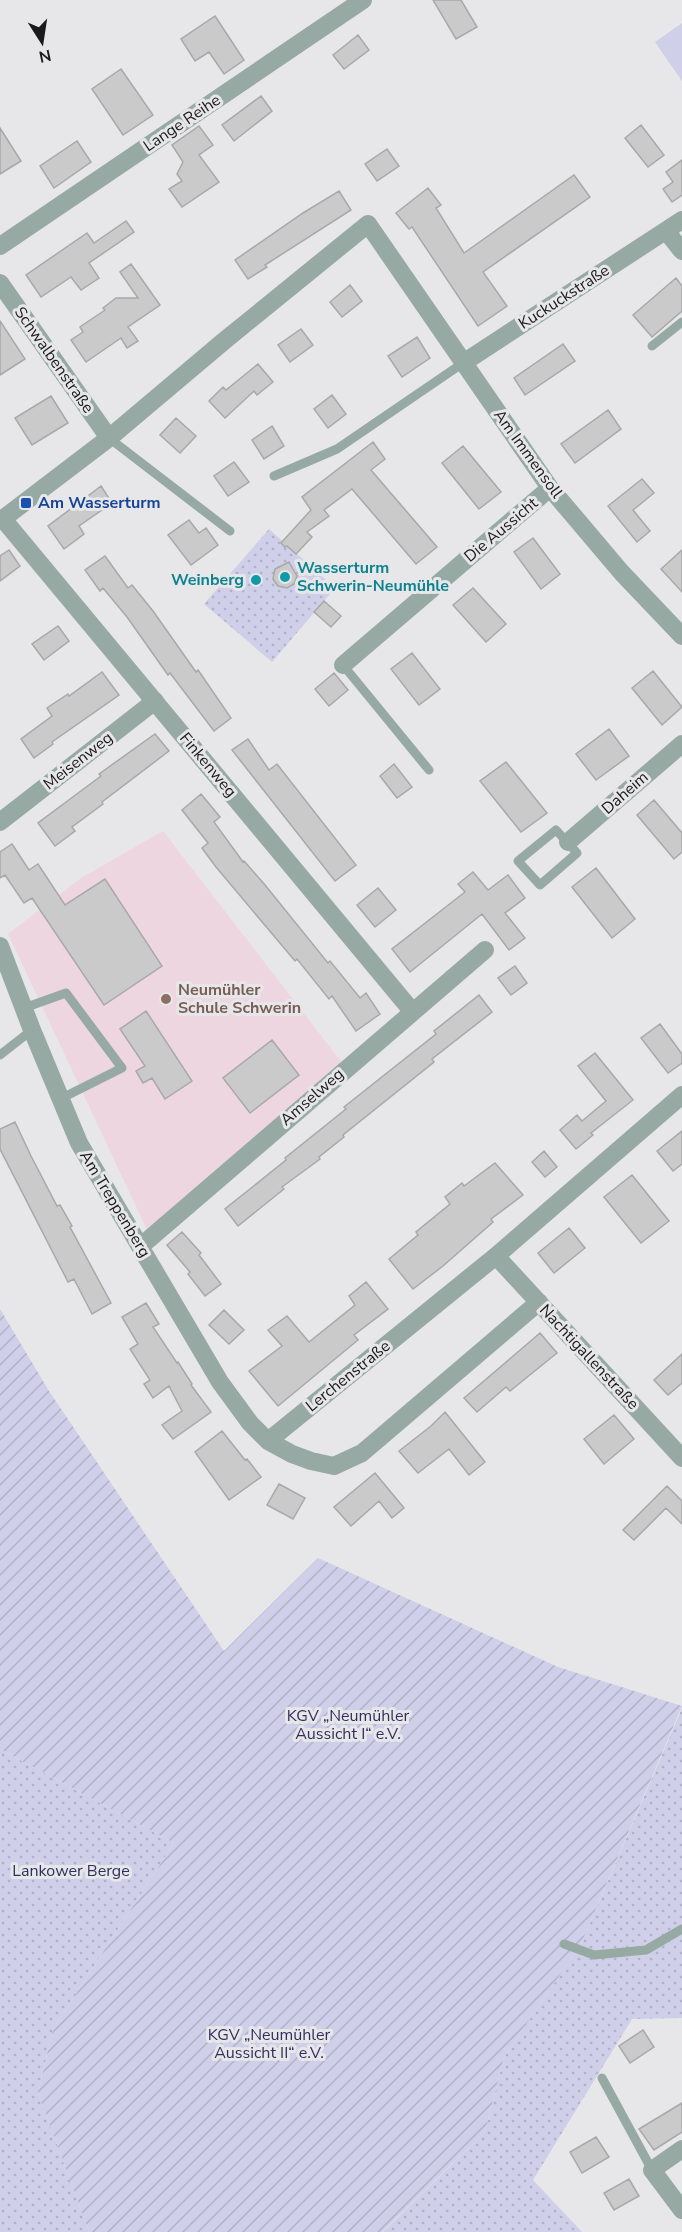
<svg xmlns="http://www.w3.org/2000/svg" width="682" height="2232" viewBox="0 0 682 2232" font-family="'Nunito Sans',sans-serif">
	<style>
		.education { fill: #eed6e1 }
		.grass { fill: url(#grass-dots) }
		.garden { fill: url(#garden-furrows) }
		.pitch { fill: #cfcfe9 }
		.building { fill: #cacacb; stroke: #a9a8a9; stroke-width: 1.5 }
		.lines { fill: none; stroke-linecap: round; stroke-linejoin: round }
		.lane { stroke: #96aaa3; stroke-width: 9 }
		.street { stroke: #96aaa3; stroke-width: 18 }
		.transit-dot { fill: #1a4fb4; stroke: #e7e7e9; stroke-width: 2 }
		.culture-dot { fill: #0f9aa8; stroke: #e7e7e9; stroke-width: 2 }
		.education-dot { fill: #8d6e63; stroke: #e7e7e9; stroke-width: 2 }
		.labels { text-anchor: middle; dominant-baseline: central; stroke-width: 6; stroke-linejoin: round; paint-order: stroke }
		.street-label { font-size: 16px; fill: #1a1a1a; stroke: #e7e7e9 }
		.transit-label { font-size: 16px; font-weight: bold; fill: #164399; stroke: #e7e7e9; text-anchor: start }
		.culture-label { font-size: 16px; font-weight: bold; fill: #0d838f; stroke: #e7e7e9; text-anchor: start }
		.education-label { font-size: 16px; font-weight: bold; fill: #785e54; stroke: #e7e7e9; text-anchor: start }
		.park-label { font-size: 16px; fill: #332d5e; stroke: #e7e7e9 }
	</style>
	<defs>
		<pattern id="grass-dots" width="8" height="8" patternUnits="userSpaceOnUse" patternTransform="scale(1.5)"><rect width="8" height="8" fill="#cfcfe9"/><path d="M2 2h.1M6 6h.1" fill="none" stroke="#b1b1c7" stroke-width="1.8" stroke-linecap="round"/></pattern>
		<pattern id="garden-furrows" width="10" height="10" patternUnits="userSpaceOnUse" patternTransform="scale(1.5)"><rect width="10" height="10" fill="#cfcfe9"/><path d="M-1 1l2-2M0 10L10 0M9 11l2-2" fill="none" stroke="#b1b1c7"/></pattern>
	</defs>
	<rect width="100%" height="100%" fill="#e7e7e9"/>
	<path class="education" d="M163 831 343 1064 148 1232 8 934 81 878Z"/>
	<path class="grass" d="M269 529 335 588 272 662 204 604Z
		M682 1708V2018L632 2019 533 2180 582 2232H383L485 2132 504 2057 581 1944Z
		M0 1749 174 1843 53 2029 38 2093 89 2232H0Z"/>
	<path class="garden" d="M0 1309 49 1391 224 1651 318 1558 558 1667 682 1706 581 1944 504 2057 485 2132 382 2232H89L38 2093 53 2029 174 1843 0 1749Z"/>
	<path class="pitch" d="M682 23V81L655 42Z"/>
	<path class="building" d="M433 0H461L477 27 456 39Z
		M215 16 244 60 224 74 209 52 195 61 181 39Z
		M358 35 369 50 344 69 333 55Z
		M121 69 153 115 123 135 92 89Z
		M261 96 272 111 234 141 222 125Z
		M641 125 664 155 648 167 625 138Z
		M199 126 213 145 199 155 219 182 182 207 169 189 182 181 177 174 183 162 172 145Z
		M0 128 21 161 0 174Z
		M77 141 91 162 54 188 40 166Z
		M387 149 399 166 377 181 365 164Z
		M682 160V195L672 202 663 189 673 182 666 172Z
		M574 175 590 197 483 272 507 306 478 326 412 227 409 229 396 213 428 188 441 205 436 208 464 253Z
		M339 191 351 210 265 265 267 267 248 279 235 260 303 213Z
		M126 221 134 232 89 263 99 278 81 290 71 277 41 297 26 275 87 233 94 243Z
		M131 264 160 305 128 327 138 341 127 348 121 338 86 362 71 340 83 332 80 327 105 310 103 308 116 298H138L120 272Z
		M676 278 682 286V311L652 337 633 315Z
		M350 285 362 301 342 317 330 302Z
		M0 321 25 359 0 375Z
		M301 329 313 345 290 362 278 345Z
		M417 337 430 358 402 377 388 356Z
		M563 344 575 361 525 395 514 378Z
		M258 364 273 382 257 395 254 391 225 418 209 401 223 387 226 390Z
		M332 395 346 414 328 428 314 409Z
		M51 396 68 423 32 445 15 418Z
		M608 410 621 429 575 463 561 444Z
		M176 418 196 436 180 453 160 435Z
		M272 426 284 446 264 459 252 440Z
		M373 442 385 459 371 470 437 547 416 564 352 489 324 510 329 516 307 532 312 537 296 554 287 546 285 547 281 543 311 510 302 497Z
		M463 446 501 492 479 509 442 463Z
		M234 462 249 482 228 496 214 476Z
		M642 479 654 493 633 510 650 531 637 542 608 506Z
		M101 486 112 503 79 526 84 534 64 549 48 526Z
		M189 520 199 533 206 528 218 545 191 565 168 535Z
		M533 538 560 574 541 589 514 552Z
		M9 550 20 566 0 581V556Z
		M682 550V592L661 569Z
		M105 556 128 588 132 585 153 611 196 672 198 670 231 718 214 731 170 673 168 675 127 617 103 588 100 591 85 570Z
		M289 562 297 576 294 584 287 588 278 586 273 579 275 569Z
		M473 588 506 624 486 642 453 605Z
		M324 601 341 616 331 627 314 612Z
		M58 626 69 641 44 660 32 644Z
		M412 653 440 689 419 705 391 669Z
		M653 671 682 707 662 725 632 688Z
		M102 672 119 695 52 742 53 744 34 758 21 739 52 716 47 708 68 694 69 696Z
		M334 673 348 690 329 706 315 689Z
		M609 729 629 756 596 780 576 754Z
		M155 734 169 751 102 802 103 804 72 827 75 831 55 846 38 823 101 776 99 774Z
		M248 739 269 770 277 764 356 865 335 881 232 750Z
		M506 762 547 813 521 832 480 781Z
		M394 764 412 787 397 798 380 776Z
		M201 794 220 817 214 822 243 862 244 861 265 885 328 963 330 961 360 998 366 993 380 1014 356 1031 332 996 329 999 297 959 295 961 216 867 202 848 208 843 182 810Z
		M654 800 682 833V852L674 859 637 815Z
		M12 844 29 870 38 864 65 905 105 879 162 966 104 1005 32 898 24 903 5 875 0 878V852Z
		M596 868 635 919 612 938 572 887Z
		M473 872 488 890 508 875 525 898 505 913 525 938 509 950 482 914 410 972 392 949 465 892 458 884Z
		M378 888 396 910 375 927 357 905Z
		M515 966 527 983 511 995 498 978Z
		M479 995 492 1012 432 1059 434 1062 343 1135 344 1137 319 1157 320 1159 282 1187 284 1189 238 1226 225 1209 286 1160 285 1158 346 1109 344 1107 436 1034 434 1031Z
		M146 1011 192 1081 165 1099 152 1078 143 1083 136 1071 145 1066 120 1029Z
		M660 1024 682 1054V1063L668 1073 641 1038Z
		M272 1040 299 1075 250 1113 223 1078Z
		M595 1053 633 1100 591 1133 593 1135 576 1149 560 1130 577 1115 582 1121 606 1101 578 1066Z
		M15 1122 31 1156 57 1206 60 1205 72 1226 70 1227 111 1303 92 1314 74 1279 68 1282 0 1149V1129Z
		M682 1131V1164L673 1171 657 1151Z
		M544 1151 557 1167 545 1177 532 1162Z
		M495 1163 523 1195 491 1219 493 1222 443 1266 413 1289 389 1259 418 1235 416 1232 450 1204 445 1197 462 1183 464 1186Z
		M632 1175 669 1221 641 1243 604 1197Z
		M569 1228 585 1248 554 1273 538 1253Z
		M182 1232 201 1253 199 1255 221 1284 205 1296 188 1274 190 1272 167 1245Z
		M366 1282 388 1309 354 1335 358 1340 278 1406 249 1371 282 1346 268 1330 287 1316 309 1342 355 1305 349 1296Z
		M146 1303 159 1324 153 1327 177 1363 178 1362 192 1384 191 1385 211 1412 173 1439 162 1425 182 1411 169 1386 153 1398 144 1384 150 1380 130 1349 138 1344 122 1317Z
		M224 1310 244 1330 229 1344 209 1325Z
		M540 1333 557 1353 510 1391 506 1387 477 1412 464 1398Z
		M682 1354V1383L668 1395 654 1380Z
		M445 1412 485 1462 469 1475 449 1449 418 1473 399 1451 431 1426Z
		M614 1415 634 1439 604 1464 584 1439Z
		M222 1431 245 1460 247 1459 261 1477 229 1500 195 1452Z
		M375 1473 404 1508 392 1518 379 1501 351 1526 334 1507Z
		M279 1484 305 1498 293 1519 267 1505Z
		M667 1486 682 1501V1524L666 1508 634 1540 623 1530Z
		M643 2030 654 2047 630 2063 619 2046Z
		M682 2103V2132L654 2150 639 2129Z
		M596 2137 609 2157 582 2173 570 2152Z
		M629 2179 639 2196 614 2210 604 2193Z"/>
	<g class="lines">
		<path class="lane" d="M652 346 682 322
			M109 438 230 531
			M274 476 337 449 463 363
			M343 665 429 770
			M556 830 577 853 540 885 518 861Z
			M24 1008 66 993 122 1068 60 1099
			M0 1055 32 1030
			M564 1944 594 1955 646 1950 682 1929
			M602 2078 652 2170"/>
		<path class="street" d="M666 231 682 251
			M0 246 363 0
			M0 283 109 438
			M463 363 682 220
			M3 519 412 1011
			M0 521 109 438 224 341 368 224 550 488 622 573 682 636
			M343 665 550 488
			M0 822 155 701
			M568 842 682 744
			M0 946 32 1030 79 1143 220 1382 250 1423 268 1441 292 1454 311 1461 334 1466 362 1453 539 1302
			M141 1246 485 950
			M496 1256 682 1458
			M268 1441 496 1256 682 1095
			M682 2149 652 2170 682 2210"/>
	</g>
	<rect class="transit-dot" x="20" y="497" width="12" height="12" rx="3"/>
	<g class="culture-dot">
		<circle cx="285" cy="577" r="6"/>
		<circle cx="256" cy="580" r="6"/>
	</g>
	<circle class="education-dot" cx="166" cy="999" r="6"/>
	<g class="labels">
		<g class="street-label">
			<text transform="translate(182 123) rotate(-34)">Lange Reihe</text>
			<text transform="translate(564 297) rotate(-33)">Kuckuckstraße</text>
			<text transform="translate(54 360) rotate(55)">Schwalbenstraße</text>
			<text transform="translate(528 454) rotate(54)">Am Immensoll</text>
			<text transform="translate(501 530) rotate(-40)">Die Aussicht</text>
			<text transform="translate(78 761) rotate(-38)">Meisenweg</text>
			<text transform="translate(208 765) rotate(50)">Finkenweg</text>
			<text transform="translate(625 793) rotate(-41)">Daheim</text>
			<text transform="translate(312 1097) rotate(-41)">Amselweg</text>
			<text transform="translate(115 1204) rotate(59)">Am Treppenberg</text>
			<text transform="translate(589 1357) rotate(47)">Nachtigallenstraße</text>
			<text transform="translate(348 1376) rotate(-39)">Lerchenstraße</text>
		</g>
		<g class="transit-label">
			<text x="38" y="503">Am Wasserturm</text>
		</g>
		<g class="culture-label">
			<text x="297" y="568">Wasserturm<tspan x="297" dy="18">Schwerin-Neumühle</tspan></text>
			<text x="244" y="580" text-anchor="end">Weinberg</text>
		</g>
		<g class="education-label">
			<text x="178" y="990">Neumühler<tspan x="178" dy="18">Schule Schwerin</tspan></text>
		</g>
		<g class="park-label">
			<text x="348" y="1716">KGV „Neumühler<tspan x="348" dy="18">Aussicht I“ e.V.</tspan></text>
			<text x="71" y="1871">Lankower Berge</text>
			<text x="269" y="2035">KGV „Neumühler<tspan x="269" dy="18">Aussicht II“ e.V.</tspan></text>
		</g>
	</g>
	<g transform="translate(42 42) rotate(168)" stroke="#e7e7e9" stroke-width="4.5" paint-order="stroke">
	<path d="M0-4.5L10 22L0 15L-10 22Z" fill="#1a1a1a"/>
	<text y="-9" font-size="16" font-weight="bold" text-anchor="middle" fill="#1a1a1a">N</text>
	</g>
</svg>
